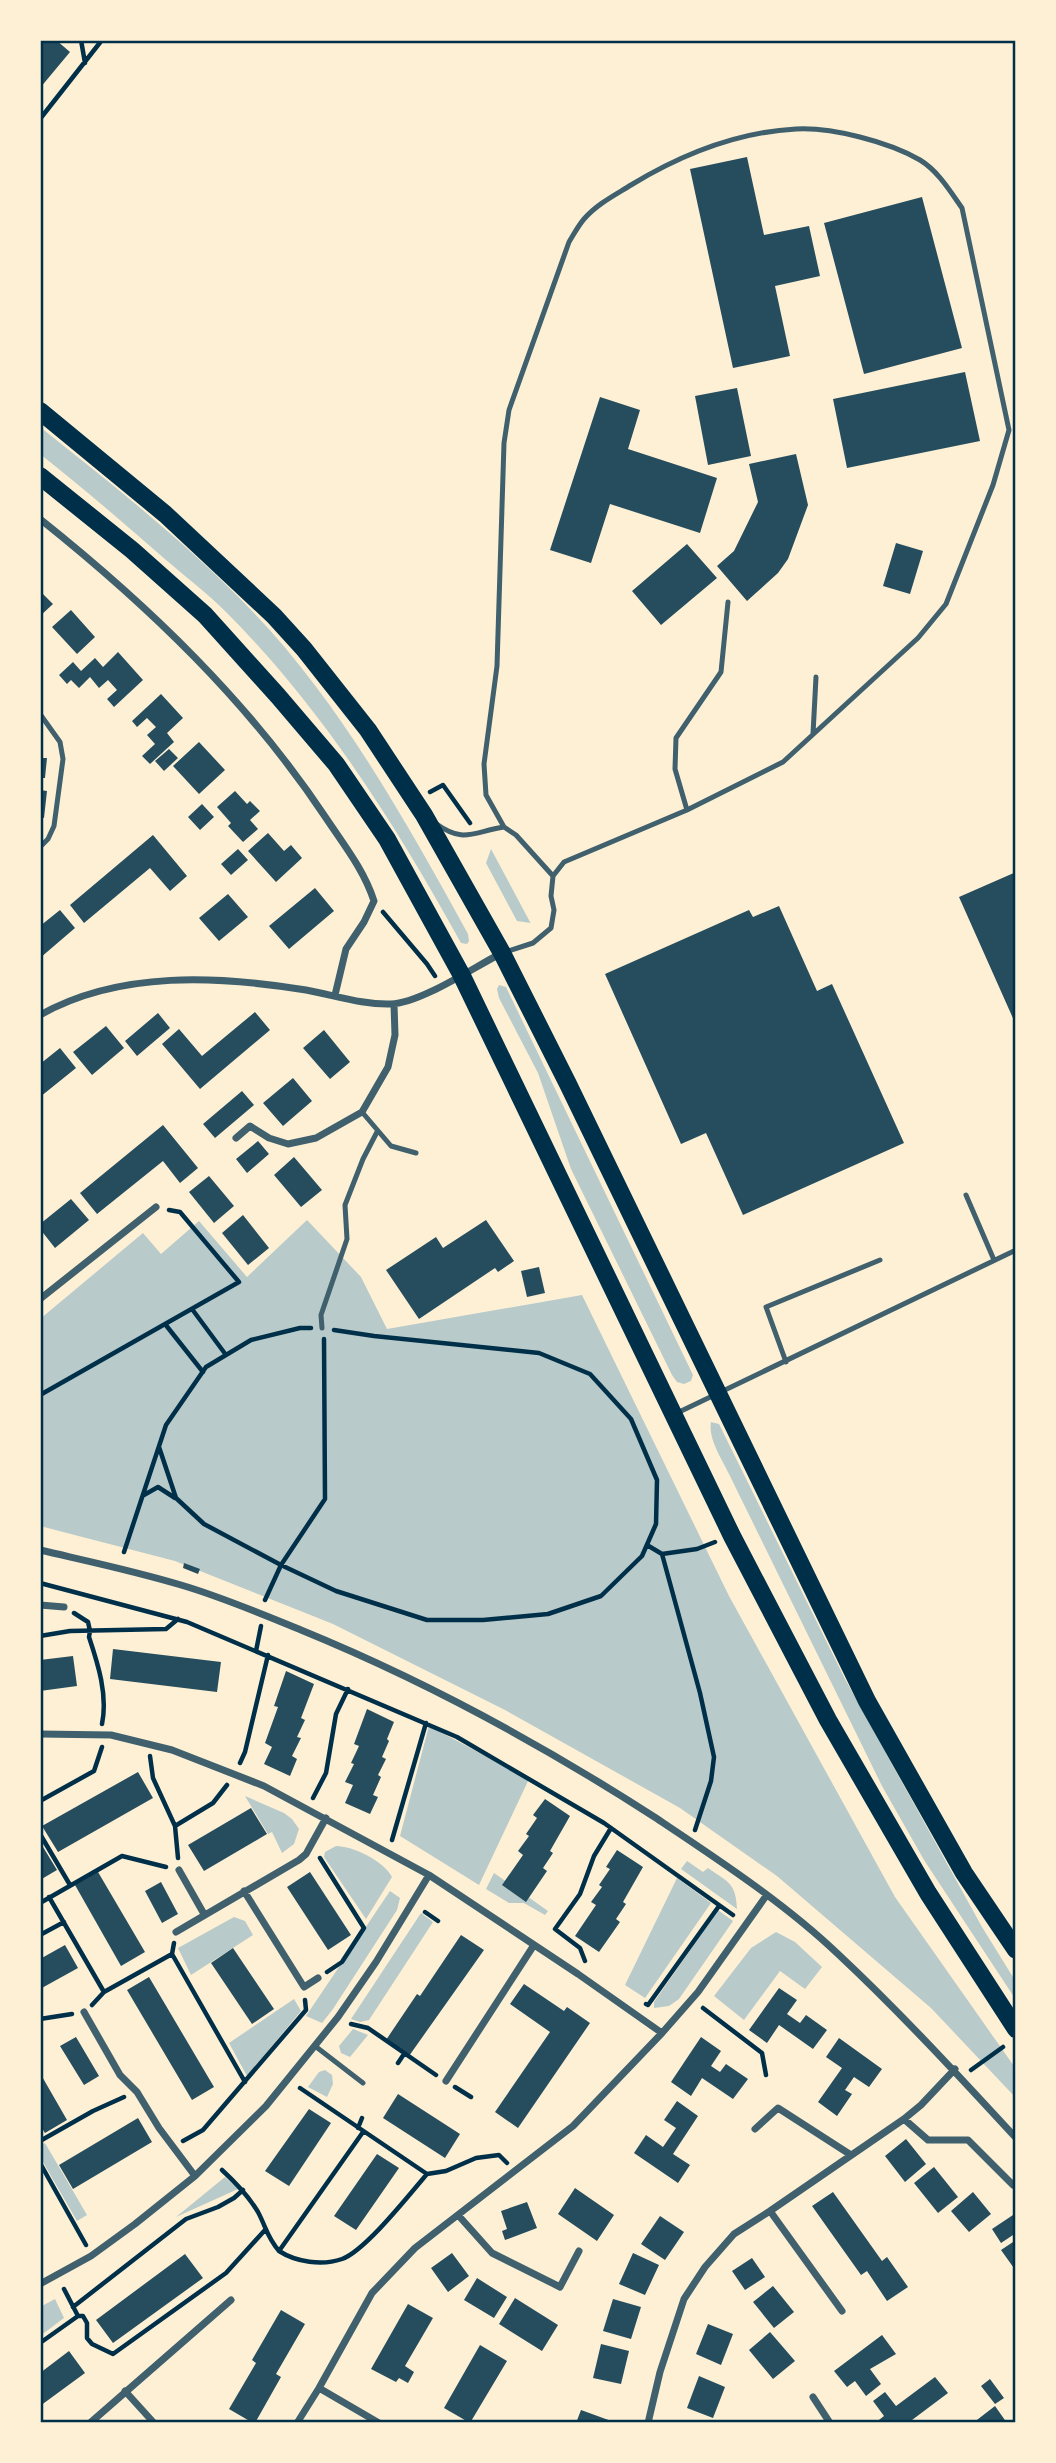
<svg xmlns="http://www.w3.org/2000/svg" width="1056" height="2463" viewBox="0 0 1056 2463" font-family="Barlow,sans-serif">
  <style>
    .green { fill: #b9caca }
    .building { fill: #264d5e }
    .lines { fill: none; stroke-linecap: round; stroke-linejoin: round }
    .path { stroke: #003049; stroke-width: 4.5 }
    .service { stroke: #3f606c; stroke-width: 5 }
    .minor { stroke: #3f606c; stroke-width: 7 }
    .trunk { stroke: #003049; stroke-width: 18 }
    .neatline { fill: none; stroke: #003049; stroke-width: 2.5 }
  </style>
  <rect width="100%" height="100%" fill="#fdf0d5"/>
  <path class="green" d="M40 427C113 485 188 544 253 612 341 704 407 823 468 934L469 941 467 944 461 943C396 825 322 708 226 612 207 593 186 577 166 560 125 524 83 488 40 454Z
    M491 849 530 922 531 923 517 921 486 863Z
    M499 985 506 987 693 1375 691 1381 684 1384 677 1382 672 1375 571 1169 538 1073 499 998 497 989Z
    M307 1220 361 1277 387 1329 582 1295 729 1596 895 1897 1016 2069V2098L931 2008 777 1876 680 1808 505 1710 333 1624 175 1561 40 1526V1319L143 1233 161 1254 199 1221 247 1277Z
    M711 1422 719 1424 845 1679 982 1927 1016 1982V2000L924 1860 882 1786 729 1474C722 1459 708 1439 711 1422Z
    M429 1726 529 1779 479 1885 400 1836Z
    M245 1796 284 1813 292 1819 299 1829 294 1844 282 1853 272 1832 268 1834Z
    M336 1846C353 1846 384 1861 392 1877L366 1919 324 1857 325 1852Z
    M687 1861 703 1872 708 1868C728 1882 736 1883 737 1909L681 1869Z
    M494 1873 548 1911 545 1915 524 1903H509L486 1889Z
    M677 1878 711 1903 645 1998 625 1985Z
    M390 1891 400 1898 397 1910 333 2009 322 2023 306 2016Z
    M718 1910 733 1921 679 1999 669 2006 654 2008V2002Z
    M421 1913 433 1922 369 2020 360 2022 351 2019Z
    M234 1917 245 1921 253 1935 191 1975 178 1948Z
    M776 1932 795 1942 822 1967 805 1989 780 1971 744 2020 714 1996 751 1948Z
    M294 1999 301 2011 247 2076 229 2043Z
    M353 2029 368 2035 350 2057 341 2053 339 2046Z
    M325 2070 332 2075 333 2084 327 2097 308 2087 319 2072Z
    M45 2143 87 2215 77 2221 40 2157V2146Z
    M225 2177 238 2189 176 2217Z
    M55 2299 64 2318 40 2336V2307Z"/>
  <path class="building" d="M40 40H56L70 52 40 88Z
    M747 157 764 235 809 226 820 276 775 286 790 356 733 368 690 169Z
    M922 197 962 348 864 374 824 223Z
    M965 372 980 441 847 468 833 399Z
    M737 388 751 456 708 465 695 396Z
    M600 397 640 410 628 449 717 478 700 533 610 504 591 563 550 550Z
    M796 454 808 505 788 559 778 573 747 601 717 566 734 551 758 502 749 464Z
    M896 543 923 551 910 594 883 586Z
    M687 544 717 578 661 625 632 591Z
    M40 591 53 604 40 616Z
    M71 610 95 637 77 654 52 627Z
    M118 652 143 680 114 707 107 699 117 690 108 680 99 688 90 677 79 688 71 680 67 684 59 675 73 662 81 671 95 658 103 667Z
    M161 694 183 718 167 733 174 742 150 764 142 756 155 744 147 735 156 727 147 718 137 727 132 721Z
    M199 742 225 770 199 794 173 766Z
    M169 749 178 758 164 771 155 761Z
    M40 758H47L45 778H40Z
    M40 790 47 791 44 818 40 817Z
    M235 791 247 804 250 801 260 811 250 820 258 829 243 842 228 826 231 823 217 807Z
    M202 804 214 817 200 830 188 817Z
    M268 833 284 851 291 845 302 858 276 882 248 851Z
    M153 835 187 876 170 891 150 868 84 923 70 905Z
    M238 849 248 860 231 875 221 864Z
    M1016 872V1025L959 897Z
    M315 888 334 911 289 949 269 926Z
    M228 894 248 917 219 941 199 918Z
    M779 906 817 991 832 984 904 1143 743 1215 706 1133 681 1144 605 974 749 910 753 917Z
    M60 910 75 928 40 958V926Z
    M255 1012 270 1030 200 1089 162 1044 179 1029 202 1056Z
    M158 1013 170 1028 137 1056 125 1041Z
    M106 1026 124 1048 92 1075 73 1052Z
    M324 1030 350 1062 330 1079 303 1048Z
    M60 1048 76 1068 40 1097V1064Z
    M293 1078 312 1101 283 1126 263 1103Z
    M242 1091 254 1105 215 1138 203 1124Z
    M163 1125 198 1168 180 1183 163 1161 97 1214 80 1193Z
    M258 1141 269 1154 247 1173 236 1159Z
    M294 1157 322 1190 301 1207 274 1175Z
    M209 1176 234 1206 214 1223 189 1192Z
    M71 1199 89 1220 55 1248 40 1229V1224Z
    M243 1215 269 1248 248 1265 222 1233Z
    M486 1220 514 1261 498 1272 495 1268 419 1319 386 1270 436 1237 443 1248Z
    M539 1267 545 1293 527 1297 521 1271Z
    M184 1563 200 1569 198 1574 183 1568Z
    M113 1649 221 1662 217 1692 110 1679Z
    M73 1656 77 1686 40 1691V1660Z
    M286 1671 314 1684 301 1718 305 1720 297 1737 301 1738 292 1756 297 1759 290 1776 264 1764 272 1747 265 1743 278 1707 274 1706Z
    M367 1709 394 1722 387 1739 389 1741 382 1757 386 1759 378 1775 381 1777 373 1795 378 1797 370 1814 345 1803 353 1785 345 1782 354 1764 351 1763 359 1746 354 1744Z
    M138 1772 153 1798 58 1852 42 1826Z
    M545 1799 570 1816 550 1851 553 1853 543 1868 547 1871 526 1902 502 1885 523 1855 518 1851 529 1836 526 1834 537 1818 533 1815Z
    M251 1808 267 1834 204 1871 188 1845Z
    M40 1842 57 1870 40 1880Z
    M617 1850 643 1867 623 1902 626 1904 616 1919 620 1922 599 1952 575 1936 596 1905 591 1902 602 1887 599 1885 610 1869 606 1867Z
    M98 1872 145 1952 121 1966 75 1885Z
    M310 1872 351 1935 328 1950 287 1887Z
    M161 1882 178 1914 162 1923 145 1891Z
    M461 1935 484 1950 409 2056 386 2040 417 1994 420 1996Z
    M65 1945 78 1968 40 1989V1959Z
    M233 1948 274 2009 252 2024 211 1963Z
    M149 1977 214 2087 192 2100 127 1990Z
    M524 1984 564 2011 567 2007 590 2023 518 2128 495 2112 550 2032 510 2004Z
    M779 1988 797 2000 787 2014 800 2023 806 2015 827 2030 813 2049 779 2025 767 2043 749 2030Z
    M76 2037 99 2076 84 2085 60 2046Z
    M701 2037 721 2051 711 2066 720 2072 726 2064 748 2079 733 2099 702 2078 691 2096 671 2082Z
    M839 2038 882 2069 869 2087 854 2077 845 2090 852 2094 837 2116 818 2102 842 2068 826 2057Z
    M40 2073 67 2120 45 2133 40 2125Z
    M398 2094 460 2134 445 2158 383 2118Z
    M677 2101 698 2116 673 2154 690 2165 678 2183 634 2153 646 2135 663 2147 676 2128 664 2120Z
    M309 2109 331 2123 289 2186 265 2171Z
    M138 2118 152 2142 73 2189 59 2165Z
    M906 2139 926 2164 905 2182 885 2156Z
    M377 2154 399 2168 356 2230 334 2216Z
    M934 2167 958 2197 938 2213 914 2183Z
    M575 2188 614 2215 597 2241 558 2214Z
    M833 2192 882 2261 887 2257 908 2287 887 2301 867 2271 861 2275 812 2206Z
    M973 2192 991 2214 969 2232 951 2211Z
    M527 2202 537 2228 505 2240 502 2231 507 2229 501 2211Z
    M1016 2213V2233L1001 2243 992 2229Z
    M660 2216 684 2232 665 2260 641 2244Z
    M1016 2240V2271L1001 2250Z
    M452 2253 469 2276 448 2292 431 2268Z
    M633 2253 659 2265 645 2295 619 2284Z
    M185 2254 203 2278 113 2343 96 2320Z
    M752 2258 765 2277 745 2290 732 2271Z
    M477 2278 507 2297 494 2318 464 2300Z
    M773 2286 794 2312 774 2328 753 2302Z
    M515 2298 558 2325 542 2351 499 2324Z
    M613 2299 641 2307 631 2339 603 2331Z
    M408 2304 433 2318 405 2366 414 2372 408 2383 399 2378 396 2382 371 2369Z
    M281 2310 305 2324 276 2374 281 2377 255 2423H253L229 2409 256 2363 252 2360Z
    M708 2324 733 2334 721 2365 696 2354Z
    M770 2332 795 2361 773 2379 749 2350Z
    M882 2335 896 2354 870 2369 881 2384 866 2396 855 2381 847 2387 834 2371Z
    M601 2344 629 2351 621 2384 593 2378Z
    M480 2345 507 2361 470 2423 444 2408Z
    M69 2351 85 2373 40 2406V2373Z
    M699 2376 725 2387 713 2418 687 2408Z
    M935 2377 948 2393 908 2423H875L884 2416 873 2401 885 2392 896 2406Z
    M990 2379 1004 2398 995 2404 981 2386Z
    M995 2406 1007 2423H973Z
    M581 2410 614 2422V2423H576Z"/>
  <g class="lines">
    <path class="path" d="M81 40 85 63
      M40 119 102 40
      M430 792 443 785 470 823
      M383 912 427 964 435 976
      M192 1309 226 1355
      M165 1324 203 1372
      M40 1395 239 1282 180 1212 169 1210
      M159 1447 176 1498 204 1524 281 1565 336 1591 427 1620H483L548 1614 601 1596 642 1556 656 1524 657 1480 631 1419 590 1374 539 1353 374 1336 334 1330
      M144 1495 158 1487 175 1498
      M647 1545 662 1554 700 1693 714 1757 711 1781 695 1830
      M124 1552 166 1425 206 1367 251 1340 300 1328H311
      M662 1554 697 1549 715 1542
      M40 1583 187 1622 457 1737 604 1823 733 1915
      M265 1600 281 1565 325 1499 324 1339
      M74 1613 88 1622 90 1631 89 1637C98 1664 108 1695 102 1724
      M40 1636 70 1631 166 1629 178 1619
      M256 1651 261 1626
      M150 1756 153 1778 175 1826 178 1858
      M240 1763 245 1752 268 1655
      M313 1798 326 1773 336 1714 348 1689
      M40 1801 94 1771 102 1747
      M175 1826 213 1803 227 1785
      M40 1834 70 1885
      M392 1840 426 1723
      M320 1858 364 1928 342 1962 327 1972
      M49 1897 104 1992
      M40 1903 122 1856 166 1867
      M425 1912 438 1921
      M40 1935 64 1922
      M172 1954 245 2082
      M585 1961 580 1948 555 1929 580 1894 594 1856 611 1828
      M646 2004 648 2005 719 1906
      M92 2005 104 1992 172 1954 174 1943
      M703 2008 762 2053 766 2075
      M40 2019 72 2014
      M351 2024 368 2028 436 2075
      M398 2063 404 2054
      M971 2070 1003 2047
      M455 2087 471 2097
      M300 2088 427 2174 446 2171 476 2158 499 2155 507 2163
      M358 2128 362 2118
      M363 2132 279 2251C296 2262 322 2266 342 2259 365 2251 409 2195 427 2174
      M40 2141 93 2111 124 2097
      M183 2141 203 2130 306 2010 305 2000
      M40 2163 86 2245
      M222 2170C236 2183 248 2195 258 2212 266 2227 267 2237 279 2251
      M64 2289 78 2316H83L87 2323V2338L92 2344 113 2354 226 2273 265 2230
      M73 2307 186 2219 218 2207 234 2198 243 2190
      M40 2343 78 2316"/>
    <path class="service" d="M40 714 60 742 63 759 54 826 48 839 40 847
      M813 734 816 677
      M687 810 675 769 676 738 721 672 728 602
      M435 823C464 844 472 832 504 827
      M505 952 533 943 551 928 554 910 551 896 553 876 564 862 687 810 783 762 918 638 946 604 993 485 1009 430 962 208C950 191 938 171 920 160 889 142 832 127 796 129 737 132 682 154 631 185 615 195 597 204 584 219 578 226 574 234 569 242L509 410 504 443 497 666 484 764 486 795 504 827 516 835 553 876
      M362 1112 391 1146 416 1153
      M966 1195 994 1260
      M322 1328 321 1315 347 1239 345 1205 363 1159 377 1132
      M786 1362 766 1307 880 1260
      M677 1413 1016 1250
      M315 2046 363 2083"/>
    <path class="minor" d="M40 519C149 606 249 702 326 818 344 845 364 870 374 901L364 922 346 949 335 995
      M40 1015C120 970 219 976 306 990 334 995 363 1005 391 1004 421 1003 474 967 502 953
      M236 1138 250 1126 269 1138 288 1144 316 1138 362 1112 388 1067 395 1035 394 1004
      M40 1299 156 1207
      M40 1550C87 1561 135 1571 181 1585 222 1597 262 1614 301 1630 426 1681 543 1745 656 1818 716 1858 786 1904 838 1954 900 2012 958 2075 1016 2138
      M40 1605 64 1607
      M40 1734 111 1735 172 1750 264 1786 429 1875 578 1974 662 2033 698 1992 766 1896
      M179 1870 204 1914
      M244 1891 304 1987 318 1978
      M176 1932 299 1860 306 1854 326 1818
      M84 2012 120 2075 137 2092 159 2128 195 2176
      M446 2081 534 1945
      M904 2119 928 2140H968L1013 2185
      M755 2129 778 2108 851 2155
      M770 2211 842 2311
      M458 2215 492 2253 560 2287 579 2251
      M40 2284 91 2256 135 2224 195 2176 266 2106 338 2017 376 1962 429 1875
      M319 2388 379 2423
      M125 2391 154 2423
      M813 2397 830 2423
      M90 2423 231 2300
      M297 2423 319 2388 372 2293 415 2248 573 2126 662 2033
      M648 2423 660 2372 684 2299 705 2267 734 2234 770 2211 904 2119 921 2105 955 2069"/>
    <path class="trunk" d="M40 411 165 514 274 616 304 649 368 730 424 815 502 953 568 1084 867 1701 964 1873 1016 1950
      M40 476 132 550 205 615 278 696 336 764 387 839 461 974 732 1536 828 1720 928 1893 1016 2029"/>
  </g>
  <rect width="1056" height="2463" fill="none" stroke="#fdf0d5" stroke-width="84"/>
  <rect x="42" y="42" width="972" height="2379" class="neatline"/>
</svg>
